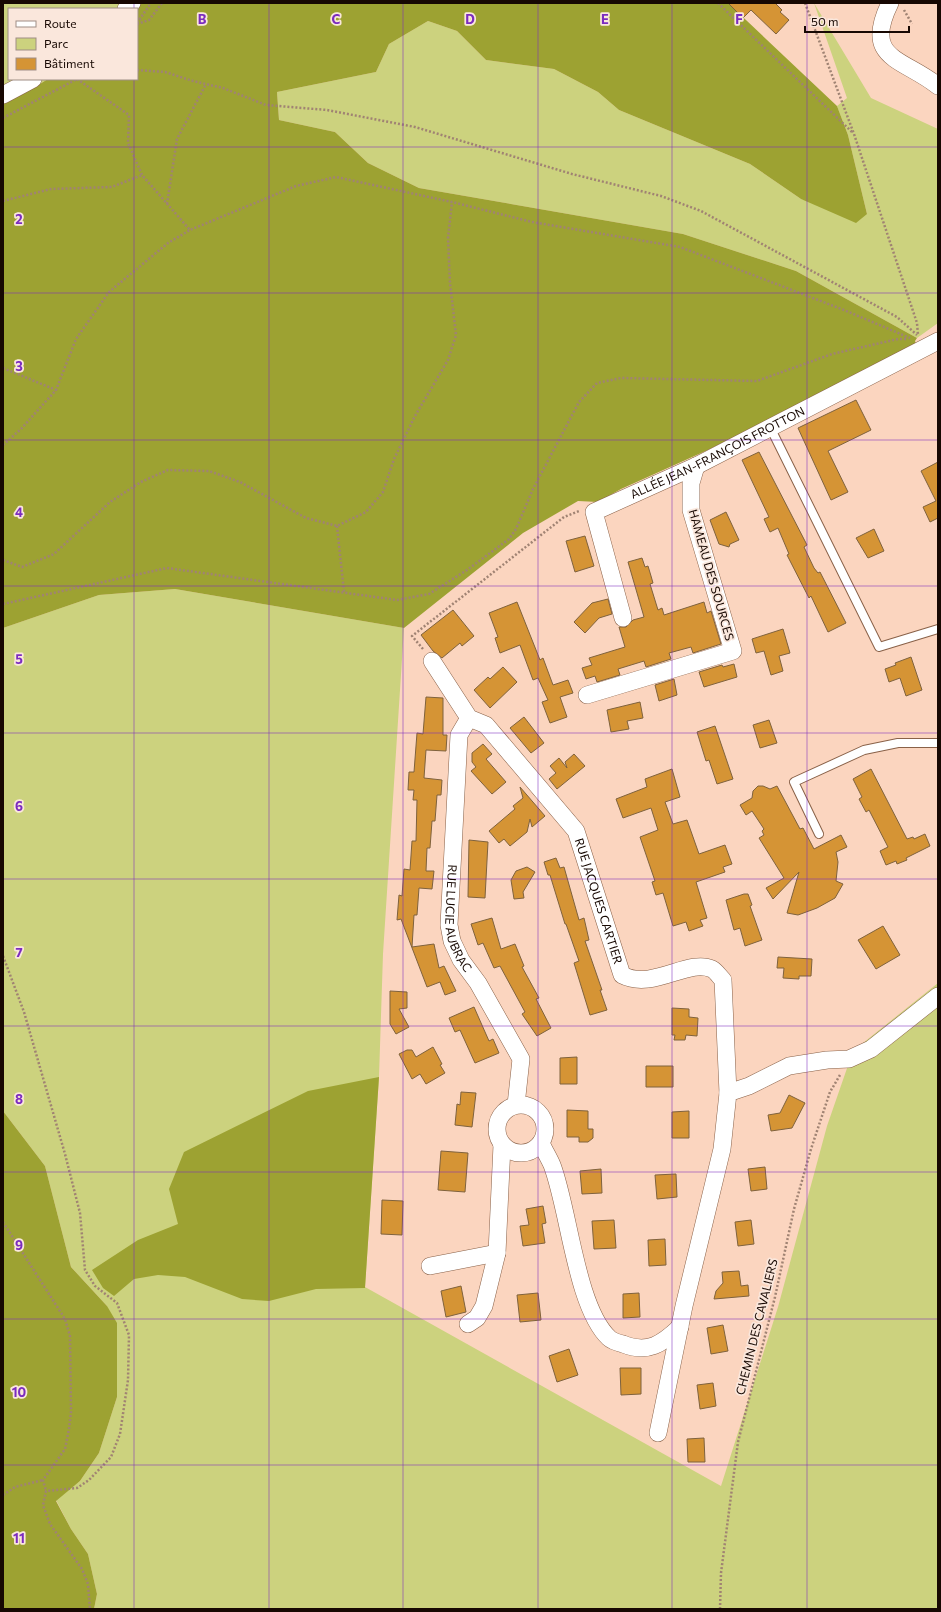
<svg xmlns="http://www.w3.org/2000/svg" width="941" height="1612" viewBox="0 0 941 1612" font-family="Commissioner,sans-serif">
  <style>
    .green { fill: #ccd27e }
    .forest { fill: #9da232 }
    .building { fill: #d59435; stroke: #7f623d }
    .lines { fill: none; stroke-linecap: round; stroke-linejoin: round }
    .lane-casing { stroke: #896148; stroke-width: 10 }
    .street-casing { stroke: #896148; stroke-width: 18 }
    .path { stroke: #a08373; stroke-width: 2.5; stroke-dasharray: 2 2; stroke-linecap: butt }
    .lane { stroke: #fff; stroke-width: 8 }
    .street { stroke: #fff; stroke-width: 17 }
    .grid { fill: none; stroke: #7b2cbf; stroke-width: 1; stroke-opacity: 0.55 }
    .labels { text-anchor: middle; stroke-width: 3.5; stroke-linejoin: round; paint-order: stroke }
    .street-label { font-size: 12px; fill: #170802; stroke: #fae7dc }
    .grid-label { font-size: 13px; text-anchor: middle; font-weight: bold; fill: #7b2cbf; stroke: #fae7dc; stroke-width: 3.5; stroke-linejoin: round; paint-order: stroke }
  </style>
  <rect width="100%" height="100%" fill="#fbd5bf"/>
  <path class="green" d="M3 3H140L134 9H9V79H48L35 87 3 96Z
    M814 3 871 98 938 129V323L917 338 796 271 683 234 419 188 368 163 335 132 279 120 277 92 376 72 389 44 428 21 457 31 486 60 554 69 598 92 619 110 750 164 801 199 867 214 848 135 837 106 847 98Z
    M175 589 404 628 383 954 379 1077 365 1287 721 1486 778 1307 827 1126 853 1051 938 983V1609H94L97 1594 88 1554 71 1529 56 1500 80 1481 99 1453 117 1397 107 1306 71 1267 45 1166 3 1111V628L99 595Z"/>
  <path class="forest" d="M140 3H728L837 106 848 135 867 214 856 223 801 199 750 164 619 110 598 92 554 69 486 60 457 31 428 21 389 44 376 72 277 92 279 120 335 132 368 163 419 188 683 234 796 271 917 338 915 341 916 344 710 449 621 489 598 502 578 501 523 533 404 628 175 589 99 595 3 628V96L35 87 48 79H137V9Z
    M379 1077 365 1288 316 1289 269 1301 242 1299 185 1277 158 1275 134 1279 114 1296 103 1288 92 1270 138 1240 178 1224 169 1189 184 1152 308 1091Z
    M3 1111 45 1166 71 1267 107 1306 117 1323V1397L99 1453 80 1481 56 1501 71 1529 88 1554 97 1594 94 1609H3Z"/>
  <path class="building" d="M728 3H775L782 10 780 12 789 20 776 34 751 10 743 18Z
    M856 400 871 430 828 451 848 492 831 500 798 428Z
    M759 452 807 545 804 547 814 568 818 573 820 572 846 623 828 632 811 596 809 598 787 555 789 554 778 528 770 532 764 519 769 517 742 460Z
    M938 462V518L930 522 923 507 936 501 921 471Z
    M726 512 739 540 730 544 729 547 719 544 710 520Z
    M874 529 884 551 868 558 856 538Z
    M585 536 594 566 575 572 566 541Z
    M642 558 645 567 648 566 651 576 653 583 650 584 658 610 662 608 664 615 704 602 707 613 711 611 721 644 693 653 691 647 669 653 671 659 646 667 644 661 618 669 620 675 597 682 595 676 586 679 582 668 592 665 589 658 625 647 619 627H626L633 620 644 617 628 562Z
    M608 599 612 614 599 618 585 633 574 622 592 603Z
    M517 602 540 660 543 658 553 685 568 680 573 693 560 697 567 717 550 723 542 702 548 700 538 678 533 680 520 645 500 653 495 638 498 637 489 613Z
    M453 610 474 636 462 646 460 643 442 658 433 651 421 635Z
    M783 629 790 653 779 656 783 671 771 675 764 651 756 653 752 639Z
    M911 657 922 690 906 696 900 678 889 682 885 669 896 665 895 663Z
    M734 664 737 677 704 687 699 672 722 665 723 667Z
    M503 667 517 682 490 708 474 690 488 677 490 679Z
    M674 679 677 695 659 701 655 685Z
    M426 697 443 698V735H447L446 751 426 750 424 778 442 780 441 795H437L435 821H432L430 848H427L426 871H434L432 889 419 888 417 915H414L412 947 434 944 439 968 444 966 456 991 445 995 440 982 427 987 401 919 397 920 399 895 402 896 404 869 410 870 412 841H416L417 800H413L414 790H408L409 772H414L417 733 423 734Z
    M640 702 643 718 627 721 629 729 611 732 607 710Z
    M524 717 544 743 531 753 510 728Z
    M769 720 777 743 760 748 753 725Z
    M715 726 733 779 717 784 709 760 706 761 697 732Z
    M483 744 492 754 486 759 506 782 492 794 471 771 476 767 472 762V753Z
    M574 754 585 766 557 789 549 779 556 773 550 766 559 758 567 768 565 762Z
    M672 769 680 797 665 802 673 824 687 820 699 854 725 845 732 864 723 867 725 872 696 882 707 918 700 920 703 926 689 931 686 922 673 926 663 893 656 895 652 882 655 881 640 837 658 830 651 808 623 818 616 799 647 787 645 779Z
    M871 769 907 839 913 837 914 839 925 834 930 846 906 858 907 860 897 864 896 861 886 865 880 851 888 847 869 810 866 812 859 799 862 797 853 779Z
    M758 786H763L770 789 777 786 800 829 803 828 814 849 841 835 847 847 836 852 838 862 836 881 843 884 835 898 817 908 798 915 787 913 799 872 773 899 766 888 784 878 759 838 764 835 762 831 764 829 752 811 746 815 740 805 752 798 753 791Z
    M520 787 545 816 532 827 530 819 527 832 510 846 504 839 499 843 489 831 515 809 513 806 523 798Z
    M469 840 488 842 485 898 468 897Z
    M556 858 560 868 564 867 579 920 584 918 589 940 585 941 602 990H600L607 1010 590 1015 574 963 579 961 566 924H565L550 875H548L544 862Z
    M527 867 535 872 523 892 524 898 514 899 511 880 516 871Z
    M744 894H748L752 905 750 906 762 940 745 946 740 928 734 930 726 900Z
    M492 918 501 949 515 944 524 966 522 967 539 998 536 999 551 1028 537 1036 522 1014 525 1012 500 966 494 968 483 943 478 945 471 924Z
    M883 926 900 955 876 969 858 940Z
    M778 957 812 959 811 976H799V979L783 978 784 968H777Z
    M390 991 407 992V1008L399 1009 409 1027 396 1034 390 1024Z
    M474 1007 489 1041 493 1039 499 1053 475 1063 460 1030 455 1032 449 1018Z
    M672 1008 689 1009V1017L698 1018 697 1036 686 1035 685 1040H674L675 1035H672Z
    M433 1047 442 1064 440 1065 445 1073 426 1084 420 1074 412 1079 399 1054 407 1050H412L416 1057Z
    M577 1057V1084H560V1058Z
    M646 1066H673V1087H646Z
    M461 1092 476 1093 472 1127 455 1125 457 1104 460 1105Z
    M789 1095 805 1103 792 1128 771 1131 768 1115 780 1113Z
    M567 1110 588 1111V1129H593V1138L588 1142H579V1137H567Z
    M689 1111V1138H672V1112Z
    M441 1151 468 1153 465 1192 438 1190Z
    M765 1167 767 1189 751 1191 748 1169Z
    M601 1169 602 1193 582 1194 580 1171Z
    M676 1174 677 1197 657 1199 655 1175Z
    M382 1200 403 1201 402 1235 381 1234Z
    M543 1206 546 1223 542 1224 545 1243 523 1246 520 1226 529 1225 526 1209Z
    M614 1220 616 1248 594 1249 592 1221Z
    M751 1220 754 1244 738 1246 735 1222Z
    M665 1239 666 1265 649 1266 648 1240Z
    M739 1271 741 1286 748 1285 749 1296 714 1299 716 1291 723 1283 722 1272Z
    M461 1286 466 1312 446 1317 441 1291Z
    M538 1293 541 1320 520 1322 517 1295Z
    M639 1293 640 1317 623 1318V1294Z
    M723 1325 728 1351 711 1354 707 1328Z
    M569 1349 578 1375 557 1382 549 1356Z
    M620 1368H641V1394L621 1395Z
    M713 1383 716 1406 700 1409 697 1385Z
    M704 1438 705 1462H688L687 1439Z"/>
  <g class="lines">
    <g class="lane-casing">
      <path id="lane" d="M770 427 879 647 938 629
        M819 834 794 782 864 750 898 743H938"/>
    </g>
    <g class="street-casing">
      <g id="street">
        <path d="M890 3C862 60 903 58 938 86"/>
        <path d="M126 9 132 3"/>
        <path d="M3 95 33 79"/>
        <path id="s1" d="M623 618 594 512 696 466 938 341"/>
        <path id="s2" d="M432 661 469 718 486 725 576 831 622 975C653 991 688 958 712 969 716 971 719 976 723 980L728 1093"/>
        <path d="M587 695 733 651 691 510V483L696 466"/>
        <path id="s3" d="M469 718 459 735 449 925 452 941 461 960 478 983 521 1059 516 1105"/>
        <circle cx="521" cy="1129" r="24"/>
        <path d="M541 1143C544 1150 549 1158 552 1165 569 1209 576 1307 609 1338 612 1341 619 1343 623 1344 648 1354 662 1344 680 1327"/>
        <path d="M430 1266 497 1253"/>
        <path d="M468 1324 477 1318 484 1306 497 1253 502 1145"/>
        <path d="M658 1433 684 1306 722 1149 728 1093 749 1086 789 1066 827 1060 849 1059 871 1049 938 996"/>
      </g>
    </g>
    <path class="path" d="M718 3 852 132
      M805 3 854 134 917 323 918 335
      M904 10 912 24
      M137 23 151 3
      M137 24 149 20 162 3
      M137 70 165 72 193 81 223 88 266 105 327 110 415 127 572 174 661 196 701 211 897 317 917 335
      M77 79 129 115 128 143 142 175 190 230 296 186 336 177 452 202 532 222 680 247 844 310 910 338
      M3 118 77 79
      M3 201 51 189 112 187 142 175
      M167 204 177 139 206 84
      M3 368 56 390
      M3 445 21 429 56 390 76 339 109 292 168 243 190 230
      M337 526 344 592
      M3 560 22 567 54 554 110 502 141 482 168 470 209 471 240 482 306 518 337 526 366 512 383 492 394 459 415 416 448 360 456 335 450 283 448 238 452 202
      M3 604 167 568 397 600 429 594 467 570 509 539 516 529 533 489 579 402 597 383 621 378 757 381 832 354 898 339H908
      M423 649 412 636 564 517 579 511
      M3 956 24 1012 65 1154 80 1213 85 1270 95 1286 117 1303 129 1335 128 1380 120 1434 111 1457 89 1480 77 1488 46 1491 43 1505 50 1524 82 1569 88 1584 90 1609
      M3 1222 65 1319 70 1336 71 1412 69 1429 65 1449 43 1480 46 1491
      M3 1495 15 1487 43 1480
      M720 1609 721 1573 738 1442 775 1297 794 1209 811 1149 830 1092 840 1075"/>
    <use href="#lane" class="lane"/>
    <use href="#street" class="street"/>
  </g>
  <path class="grid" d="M134 3V9M269 3V1609M403 3V1609M538 3V1609M672 3V1609M807 3V1609M134 79V1609M3 147H938M3 293H938M3 440H938M3 586H938M3 733H938M3 879H938M3 1026H938M3 1172H938M3 1319H938M3 1465H938"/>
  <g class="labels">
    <g class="street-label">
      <text dy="4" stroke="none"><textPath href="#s1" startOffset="247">ALLÉE JEAN-FRANÇOIS FROTTON</textPath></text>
      <text transform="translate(711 575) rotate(74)" y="4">HAMEAU DES SOURCES</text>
      <text dy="4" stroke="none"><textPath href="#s2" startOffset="299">RUE JACQUES CARTIER</textPath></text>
      <text dy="4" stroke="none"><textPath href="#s3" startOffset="205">RUE LUCIE AUBRAC</textPath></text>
      <text transform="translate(757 1327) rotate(-76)" y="4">CHEMIN DES CAVALIERS</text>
    </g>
  </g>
  <g class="grid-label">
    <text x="202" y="24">B</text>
    <text x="336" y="24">C</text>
    <text x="470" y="24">D</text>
    <text x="605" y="24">E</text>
    <text x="739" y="24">F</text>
    <text x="19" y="224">2</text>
    <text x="19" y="371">3</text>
    <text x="19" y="517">4</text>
    <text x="19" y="664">5</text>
    <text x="19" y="811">6</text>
    <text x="19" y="957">7</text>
    <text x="19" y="1104">8</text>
    <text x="19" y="1250">9</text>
    <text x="19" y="1397">10</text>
    <text x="19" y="1543">11</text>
  </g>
  <rect width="941" height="1612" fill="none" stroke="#170802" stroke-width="8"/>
  <rect x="8" y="8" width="130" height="72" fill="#fae7dc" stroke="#9f8e85"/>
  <rect x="16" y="21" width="20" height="6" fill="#ffffff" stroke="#9f8e85"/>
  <text x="44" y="28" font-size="12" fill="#170802">Route</text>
  <rect x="16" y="38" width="20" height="12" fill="#ccd27e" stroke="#9f8e85"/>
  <text x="44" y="48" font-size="12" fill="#170802">Parc</text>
  <rect x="16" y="58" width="20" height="12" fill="#d59435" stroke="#9f8e85"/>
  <text x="44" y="68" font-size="12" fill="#170802">Bâtiment</text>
  <path d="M805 26v6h104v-6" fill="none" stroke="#170802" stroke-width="2"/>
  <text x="811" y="26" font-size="12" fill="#170802" stroke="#fae7dc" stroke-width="3" paint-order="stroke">50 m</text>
</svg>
